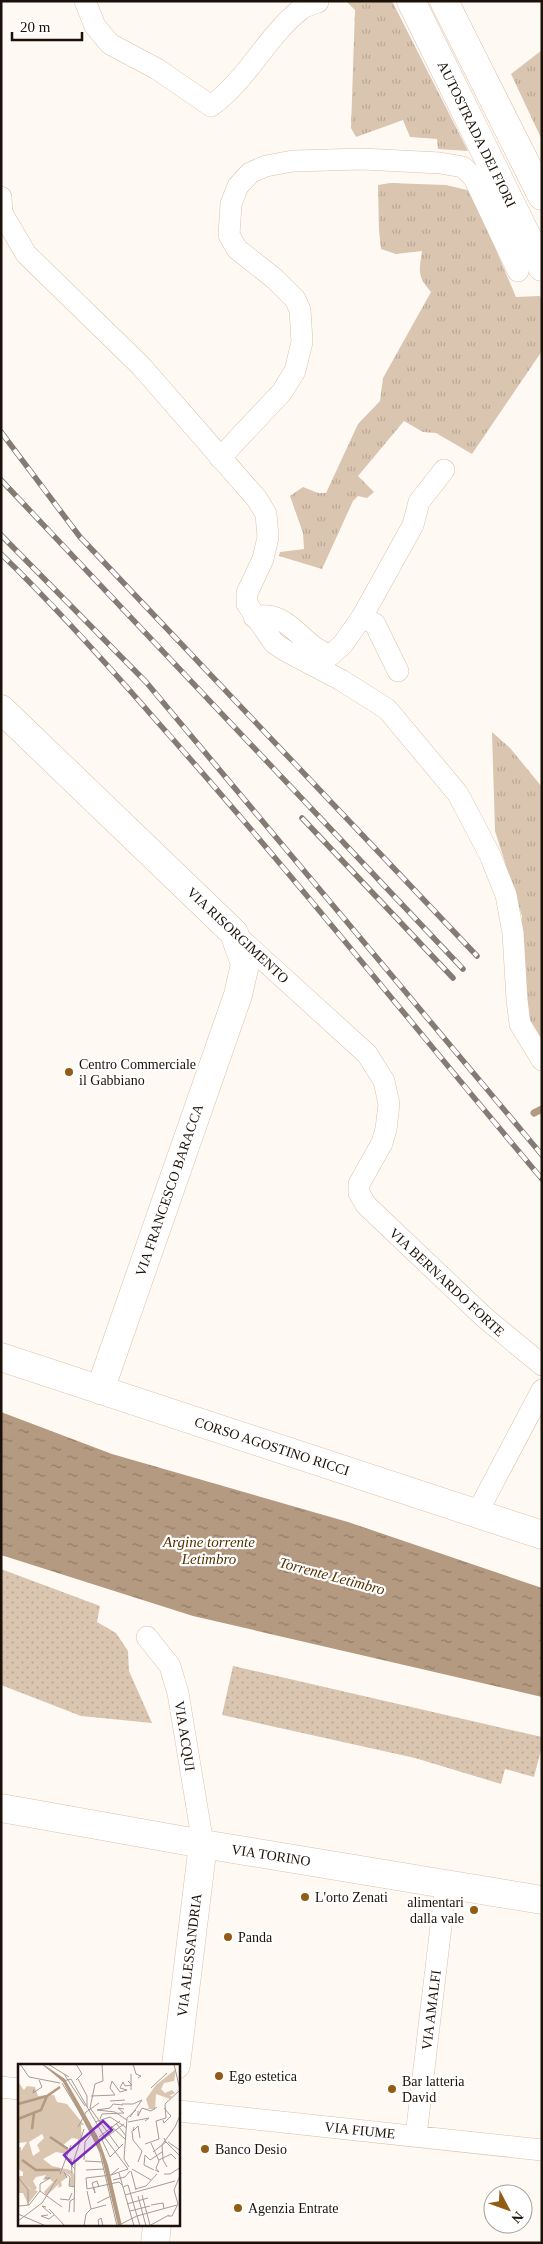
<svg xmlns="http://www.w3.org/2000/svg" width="543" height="2244" viewBox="0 0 543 2244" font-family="Georgia,serif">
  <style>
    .grass { fill: url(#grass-tufts) }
    .park { fill: url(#park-dots) }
    .water { fill: url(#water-ripples) }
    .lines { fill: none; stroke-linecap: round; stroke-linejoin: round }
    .stream { stroke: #b49a81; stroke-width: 7 }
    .street-casing { stroke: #dcc1a7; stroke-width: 22 }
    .secondary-casing { stroke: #dcc1a7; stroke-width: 29 }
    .primary-casing { stroke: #dcc1a7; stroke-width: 29 }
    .highway-casing { stroke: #dcc1a7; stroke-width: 29 }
    .street { stroke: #fff; stroke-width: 21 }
    .secondary { stroke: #fff; stroke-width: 28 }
    .primary { stroke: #fff; stroke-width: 28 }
    .highway { stroke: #fff; stroke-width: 28 }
    .rail-casing { stroke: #837b74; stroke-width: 5.5 }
    .rail { stroke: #fff; stroke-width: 4; stroke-dasharray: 11; stroke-linecap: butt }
    .poi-dot { fill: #935c15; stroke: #fff; stroke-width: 2 }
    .labels { text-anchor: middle; stroke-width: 4.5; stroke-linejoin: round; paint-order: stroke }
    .street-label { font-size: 14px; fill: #1b1108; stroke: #fff }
    .poi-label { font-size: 14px; fill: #1b1108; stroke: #fff; text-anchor: start }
    .water-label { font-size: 15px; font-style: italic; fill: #543000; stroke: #fff }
    .inset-river { fill: none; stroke: #b49a81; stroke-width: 2.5 }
    .inset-road { fill: none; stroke: #a49c96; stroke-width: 1 }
    .view { fill: #7b2cbf; fill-opacity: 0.15; stroke: #7b2cbf; stroke-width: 2.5 }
    .inset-edge { fill: none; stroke: #1b1108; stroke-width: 2.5 }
  </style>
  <defs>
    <pattern id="grass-tufts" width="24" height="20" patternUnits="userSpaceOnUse" patternTransform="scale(1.25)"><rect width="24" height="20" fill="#dac5b0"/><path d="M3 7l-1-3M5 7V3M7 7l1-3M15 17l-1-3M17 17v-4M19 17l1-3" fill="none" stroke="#baa896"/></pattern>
    <pattern id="park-dots" width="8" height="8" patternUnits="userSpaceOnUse" patternTransform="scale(1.25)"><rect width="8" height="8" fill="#dac5b0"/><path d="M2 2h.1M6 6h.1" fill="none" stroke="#baa896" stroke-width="1.8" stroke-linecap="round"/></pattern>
    <pattern id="water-ripples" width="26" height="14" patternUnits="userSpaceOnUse" patternTransform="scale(1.25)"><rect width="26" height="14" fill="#b49a81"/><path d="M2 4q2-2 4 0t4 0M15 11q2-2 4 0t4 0" fill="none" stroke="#927c68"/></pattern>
  </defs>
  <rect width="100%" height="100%" fill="#fff9f4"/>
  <path class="grass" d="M346 1H392L468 151 438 149 437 139 410 137 403 120 356 137 351 128 355 10Z
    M542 50V140L511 74Z
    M390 183 446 185 471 191 516 297 540 296 542 302V351L472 454 436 433 423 432 404 421 358 476 374 492 367 498 358 496 353 501 322 569 279 556 280 552 304 549 303 533 290 496 303 487 318 493H326L358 424 380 401 383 378 431 292C417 276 419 272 422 251L396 254 381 249 379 230 378 185Z
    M492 732 510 748 542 787V1040L532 1029 524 1001 519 961 522 916 495 831Z"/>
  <path class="park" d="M1 1569 100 1606 97 1622 116 1633 128 1651 129 1671 152 1723 81 1716 1 1685Z
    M233 1666 542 1737V1746L534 1777 505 1769 501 1784 415 1758 222 1715Z"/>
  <path class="water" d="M1 1412 112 1454 348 1522 542 1588V1697L193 1616 1 1555Z"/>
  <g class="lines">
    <path class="stream" d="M534 1113 542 1109"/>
    <g class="street-casing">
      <path id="street" d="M85 1 95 26 110 44 157 69 211 106C248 79 267 36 300 10 305 6 312 4 318 2
        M1 197 2 213 26 254 141 366 257 499 266 514 268 537 263 559 247 593V604L274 643 286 651 341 680 387 709 458 794 490 855 506 895 513 933 517 1000 520 1024 542 1060
        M220 458 282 392 295 371 302 342 300 310 295 299 275 279 237 249 229 235 231 204 238 186 250 173 266 166 293 161 363 159 440 163 463 167 474 178 518 271
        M254 617C290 608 302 649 331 655L343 644 362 617 413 525 419 502 444 470
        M362 617 375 624 398 671
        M235 934 367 1054 384 1081 389 1104 386 1129 382 1143 359 1184V1193L366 1205 484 1317 542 1365
        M477 1513 542 1390
        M147 1637 170 1666 178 1693 203 1844
        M1 2087 19 2089
        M179 2111 542 2150
        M416 2136 446 1884"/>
    </g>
    <g class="secondary-casing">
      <path id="secondary" d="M1 709 234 933 245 964 238 995 100 1390
        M1 1808 203 1844 542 1900
        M176 2065 203 1844
        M155 2243 157 2225"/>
    </g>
    <g class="primary-casing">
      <path id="primary" d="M1 1357 542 1535"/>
    </g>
    <g class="highway-casing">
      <path id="highway" d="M411 1 542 267
        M444 1 542 196"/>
    </g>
    <use href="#street" class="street"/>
    <use href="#secondary" class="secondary"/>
    <use href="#primary" class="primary"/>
    <use href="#highway" class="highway"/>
    <g class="rail-casing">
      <path id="rail" d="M1 432 80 537 477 956
        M1 480 463 969
        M1 535 146 682 542 1155
        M1 554C55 606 105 662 154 718 288 868 412 1025 542 1179
        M302 818 453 978"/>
    </g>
    <use href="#rail" class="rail"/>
  </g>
  <g class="poi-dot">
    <circle cx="69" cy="1072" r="5"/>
    <circle cx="305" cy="1897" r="5"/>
    <circle cx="474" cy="1910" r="5"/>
    <circle cx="228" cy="1937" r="5"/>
    <circle cx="219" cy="2076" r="5"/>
    <circle cx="392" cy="2089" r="5"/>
    <circle cx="205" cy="2149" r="5"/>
    <circle cx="238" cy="2208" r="5"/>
  </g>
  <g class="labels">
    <g class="street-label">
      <text transform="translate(477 134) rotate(64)" y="5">AUTOSTRADA DEI FIORI</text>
      <text transform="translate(238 935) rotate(43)" y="5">VIA RISORGIMENTO</text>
      <text transform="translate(169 1190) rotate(-71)" y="5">VIA FRANCESCO BARACCA</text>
      <text transform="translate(447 1282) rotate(43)" y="5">VIA BERNARDO FORTE</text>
      <text transform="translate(272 1446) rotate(18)" y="5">CORSO AGOSTINO RICCI</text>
      <text transform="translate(185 1736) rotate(81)" y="5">VIA ACQUI</text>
      <text transform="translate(271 1855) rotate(9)" y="5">VIA TORINO</text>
      <text transform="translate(189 1955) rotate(-83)" y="5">VIA ALESSANDRIA</text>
      <text transform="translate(431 2010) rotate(-83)" y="5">VIA AMALFI</text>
      <text transform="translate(360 2130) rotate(6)" y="5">VIA FIUME</text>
    </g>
    <g class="poi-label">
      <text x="79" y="1069">Centro Commerciale<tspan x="79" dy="16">il Gabbiano</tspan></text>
      <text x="315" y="1902">L'orto Zenati</text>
      <text x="464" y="1907" text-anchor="end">alimentari<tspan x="464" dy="16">dalla vale</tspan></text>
      <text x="238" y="1942">Panda</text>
      <text x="229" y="2081">Ego estetica</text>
      <text x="402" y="2086">Bar latteria<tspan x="402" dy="16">David</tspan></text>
      <text x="215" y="2154">Banco Desio</text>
      <text x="248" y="2213">Agenzia Entrate</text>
    </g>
    <g class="water-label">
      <text x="209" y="1547">Argine torrente<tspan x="209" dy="17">Letimbro</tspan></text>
      <text transform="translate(332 1576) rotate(15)" y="5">Torrente Letimbro</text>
    </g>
  </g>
  <g transform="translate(18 2064)">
    <rect width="162" height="162" fill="#fff9f4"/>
    <path d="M0 18 6 26 9 22 17 23 20 32 36 31 39 38 49 40 66 61H63L64 76 60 81V75L54 74 45 81 50 84 48 90 38 88 25 95 34 102 52 106 56 110V123L51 122 53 112 46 107 49 113 43 118 44 122 40 124 41 120 28 132 26 128 35 118 32 115 25 116 28 111 18 113 15 117 19 124 16 127 1 116 0 112H5V108L0 105V83H3V87L9 78 0 79ZM24 70 26 74 19 81 22 87 15 92 11 78Z" fill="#dac5b0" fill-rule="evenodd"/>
    <path d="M158 5 156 17 146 19 143 25 147 29 154 26 157 29 151 32H154L152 35 138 30 137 46 127 44H131L128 35 138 21ZM0 114 7 117 11 124 20 127 10 140 5 129H0Z" fill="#dac5b0"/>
    <path d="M25 0 47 15 80 73 90 101 104 162H100L83 90 45 18Z" fill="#b49a81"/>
    <path class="inset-river" d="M0 40 29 32 42 23M0 55 23 46 29 32M14 65 16 49M32 73 50 85M4 96 18 106H42"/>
    <path class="inset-road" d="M2 0 11 13 42 19M24 0 45 17M30 0 51 13M58 0 64 10 58 16M84 0 85 17 77 20 72 44 101 84M115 0 118 10 123 12 120 14M46 10 67 42M113 10V26M60 15 69 32V43M45 17 53 15 87 74 110 105M44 19 70 62 82 89 99 162M133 24 149 9M16 25 15 29 24 23 21 16M97 31 92 24 94 17 102 28 109 26 102 24 105 18 107 22 114 21 110 17M73 32 97 31M92 37 107 36M104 40H115L124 36 112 53M105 41 95 40 92 44 79 46 97 48 109 56M120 47V52L124 44 133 47 139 43M82 55 84 50 106 49 100 44 106 45M145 56 146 59 153 52 146 44M77 58 92 53 109 64M110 58 131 54 127 57M98 59 108 72M93 62 108 76M60 63 68 48 81 39M116 63 115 67 120 62 122 74M114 67 115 76 124 87 120 98M81 73 102 57M148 78 163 93M150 78 163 87M133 79 141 97 138 104 141 108 137 106M105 80 92 93 84 76 106 60M127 80 141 75 138 57 148 54 147 40 162 26 156 0M144 81 157 63 163 49M144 81 145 96 149 103M135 88 148 78 146 74M50 95H53L54 109M66 96 67 78 74 69M141 96 153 90 158 95M67 97 85 98M111 103 106 95 109 54 118 46M57 105 54 102 66 65M114 105 133 116M68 106 86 105M136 106 126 101 127 91 132 96 144 88M113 107 118 126M101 109 116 162M42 110 53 81M146 110H152L163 103M93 111 110 105M0 113 10 126V141M49 114 46 108 52 113 51 122 57 123M95 116 107 113 112 107M105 123 110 121 122 162M76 124 77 129 74 119 79 117 81 123M69 125 68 114 93 111 101 104M69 125 101 118 104 121M117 125 128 122 139 110M22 127V120L32 114H27M107 131 157 117M124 131 132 161M120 132 128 162M42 135 51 136 54 129M79 139 93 132M109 140 130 134M133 141 145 139 146 145M1 142 11 141 22 127 44 143M28 143 24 142 33 150M31 145 47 162M73 145 88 141M112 147 132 142M51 148 52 137 57 134M56 148 57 99M0 150 28 162M30 151 23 152 31 155 36 151M150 152H154L160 140 156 126 163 109M0 157 24 139 39 115M66 162 68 150 73 145 69 127M81 162 80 156 83 154 85 162M99 162 119 152 159 141M131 162 151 151"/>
    <path class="view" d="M85 57 94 66 54 100 46 91Z"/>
    <rect width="162" height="162" class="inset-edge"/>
  </g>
  <rect width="543" height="2244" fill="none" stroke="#1b1108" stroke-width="5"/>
  <g transform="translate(508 2209) rotate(131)"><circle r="24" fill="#ffffff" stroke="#a4a09c"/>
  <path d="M0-4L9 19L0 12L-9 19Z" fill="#935c15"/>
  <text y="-8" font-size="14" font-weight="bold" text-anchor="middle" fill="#1b1108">N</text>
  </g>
  <path d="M12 32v8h70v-8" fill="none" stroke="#1b1108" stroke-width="2.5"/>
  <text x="20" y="32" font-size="15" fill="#1b1108" stroke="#ffffff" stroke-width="4" paint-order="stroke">20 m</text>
</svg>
